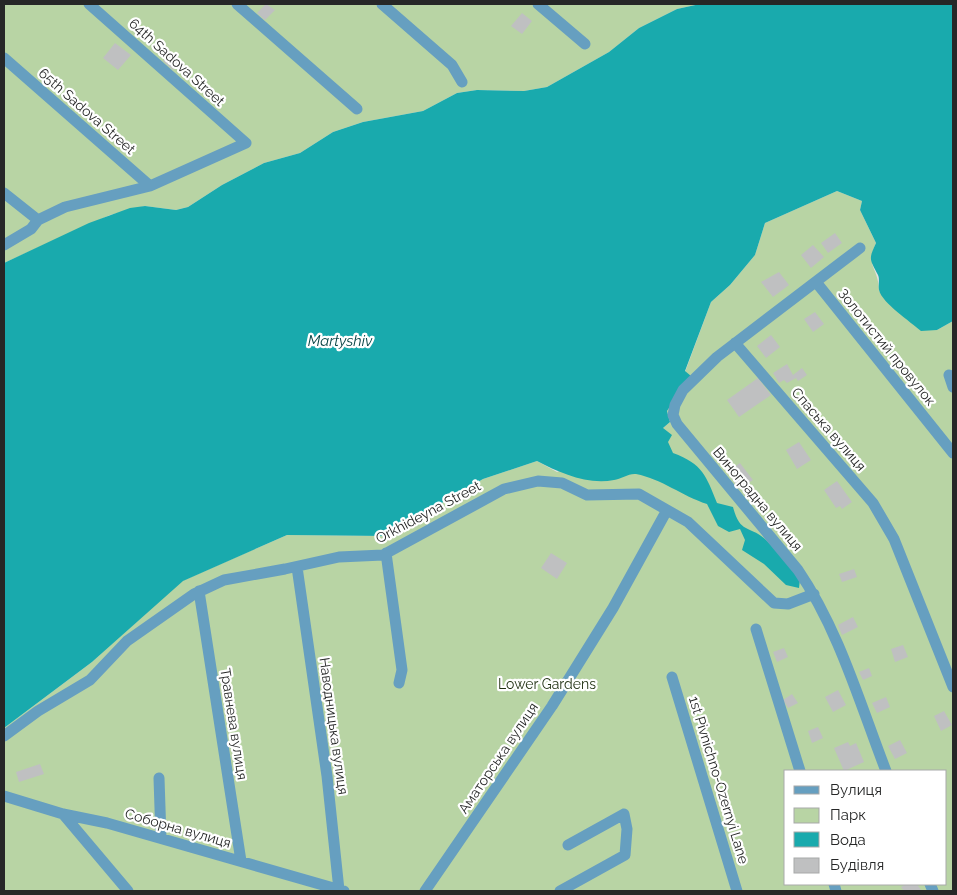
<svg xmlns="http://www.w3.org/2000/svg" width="957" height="895" viewBox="0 0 957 895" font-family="Raleway,sans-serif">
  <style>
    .green { fill: #b8d4a4; fill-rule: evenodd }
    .water { fill: #19aaad }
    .building { fill: #bfc0c1 }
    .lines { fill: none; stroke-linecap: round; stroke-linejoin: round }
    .street { stroke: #669fc0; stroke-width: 11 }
    .labels { text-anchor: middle; stroke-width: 4.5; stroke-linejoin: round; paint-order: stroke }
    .street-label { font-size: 14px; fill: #262727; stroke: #fff }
    .park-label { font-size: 14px; fill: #1e2f10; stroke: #fff }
    .water-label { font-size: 15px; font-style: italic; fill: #013f40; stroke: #fff }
  </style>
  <rect width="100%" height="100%" fill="#e2e3e4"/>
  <path class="green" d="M4 4H700L677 9 639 28 609 52 547 87 524 91 477 90 457 93 423 111 363 122 333 132 300 153 264 163 222 185 188 207 176 210 145 206 110 215 4 263Z
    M837 191 862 201 860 210 876 243C865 267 879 268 879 291L937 330 953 321V891H4V728L92 662 182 581 287 535 385 536 483 479 537 461 557 472 663 428 670 422 667 411 684 384 685 372 711 302 730 285 755 255 765 223ZM786 771H946V884H786Z"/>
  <path class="water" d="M700 4H953V321L937 330 921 331C911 322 882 303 879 290 878 285 880 279 878 275 870 259 868 260 876 243L860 210 862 201 837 191 765 223 755 255 730 285 711 302 685 371 691 376 667 411 670 422 663 428 672 435 668 442 673 453C703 464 706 476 717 503L733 507C740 534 749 525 765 539 778 551 789 566 800 579L799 588 786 585 764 564 742 550 745 540 740 529 729 532 718 526 707 504C682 496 662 479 636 474 629 473 621 479 614 480 587 485 560 473 537 461L483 479 385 536 287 535 183 581 92 662 4 728V263L89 223 130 208 145 206 176 210 188 207 222 185 264 163 300 153 333 132 363 122 423 111 457 93 477 90 524 91 547 87 609 52 639 28 677 9Z"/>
  <path class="building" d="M266 4 275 10 265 20 257 13Z
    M522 13 532 21 522 34 511 26Z
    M115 43 131 55 118 70 103 58Z
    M170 53 180 61 173 70 163 61Z
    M835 233 842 243 828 253 821 243Z
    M813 245 824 257 811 268 801 255Z
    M779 272 789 285 773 297 761 282Z
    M815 312 824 324 813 332 804 319Z
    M771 335 780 347 766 358 757 346Z
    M787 364 793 375 802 368 807 375 798 381 796 378 787 383 784 380 779 383 773 373Z
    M758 378 771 395 739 417 727 400Z
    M799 442 811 460 797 469 786 450Z
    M740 463 753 480 739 489 727 472Z
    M837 481 852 502 842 509 840 506 836 508 824 490Z
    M551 553 567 563 557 579 541 568Z
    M854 569 857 577 842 582 839 574Z
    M853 617 858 627 842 635 838 625Z
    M903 645 908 657 895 662 891 649Z
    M784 648 788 657 777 662 773 652Z
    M869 668 872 676 863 680 859 672Z
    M838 690 846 705 833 712 825 697Z
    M792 694 798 703 788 708 783 700Z
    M886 697 890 707 877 713 872 703Z
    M944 711 952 725 941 731 934 716Z
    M818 727 823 738 812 743 808 731Z
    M900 740 907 753 895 759 888 746Z
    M848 742 850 746 856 743 864 762 844 771 834 748Z
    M40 764 44 774 19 782 16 772Z
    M906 884H917L921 890 904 891 901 887Z"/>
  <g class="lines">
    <path class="street" d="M237 4 357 109
      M382 4 452 65 462 82
      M538 4 585 44
      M4 58 150 186
      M4 193 38 220
      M4 245 31 229 38 220 65 207 150 186 246 143 89 4
      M860 248 717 357 683 390 675 405 673 415 677 424 798 570C839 630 860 704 886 771
      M816 282 953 453
      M735 343 873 503 894 539 953 687
      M949 375 953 387
      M386 553 402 670 399 683
      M297 567 327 776 339 890
      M199 591 241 861
      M756 629 800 771
      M672 677 737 891
      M4 736 38 711 90 680 127 641 194 594 224 580 285 569 339 557 383 555 504 489 538 481 562 483 587 495 639 494 688 522 774 603 788 604 814 594
      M159 778 161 838
      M4 796 63 814 107 823 344 891
      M63 814 128 891
      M834 884 836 891
      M930 884 933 891
      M425 891 552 706 613 608 667 510
      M560 891 625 855 627 829 624 814 568 845"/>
  </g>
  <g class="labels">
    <g class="street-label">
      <text transform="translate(177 62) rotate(42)" y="5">64th Sadova Street</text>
      <text transform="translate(87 111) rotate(41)" y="5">65th Sadova Street</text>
      <text transform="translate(887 347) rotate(51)" y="5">Золотистий провулок</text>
      <text transform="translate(829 429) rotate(49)" y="5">Спаська вулиця</text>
      <text transform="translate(758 499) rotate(50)" y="5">Виноградна вулиця</text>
      <text transform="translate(428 512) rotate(-28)" y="5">Orkhideyna Street</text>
      <text transform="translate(234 724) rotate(81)" y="5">Травнева вулиця</text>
      <text transform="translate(334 726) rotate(82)" y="5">Наводницька вулиця</text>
      <text transform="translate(498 758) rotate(-56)" y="5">Аматорська вулиця</text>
      <text transform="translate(719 780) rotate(73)" y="5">1st Pivnichno-Ozernyi Lane</text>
      <text transform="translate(178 828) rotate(16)" y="5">Соборна вулиця</text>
    </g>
    <g class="park-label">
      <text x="547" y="689">Lower Gardens</text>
    </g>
    <g class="water-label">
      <text x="340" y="346">Martyshiv</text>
    </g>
  </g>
  <rect width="957" height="895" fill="none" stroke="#262727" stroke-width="10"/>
  <rect x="784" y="770" width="162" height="115" fill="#ffffff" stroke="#a8a9a9"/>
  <rect x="794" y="786" width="25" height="8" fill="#669fc0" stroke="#a8a9a9"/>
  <text x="830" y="795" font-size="15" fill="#262727">Вулиця</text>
  <rect x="794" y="808" width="25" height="15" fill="#b8d4a4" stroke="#a8a9a9"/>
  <text x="830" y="820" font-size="15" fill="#262727">Парк</text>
  <rect x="794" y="832" width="25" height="15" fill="#19aaad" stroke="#a8a9a9"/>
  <text x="830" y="845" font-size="15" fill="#262727">Вода</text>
  <rect x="794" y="858" width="25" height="15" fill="#bfc0c1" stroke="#a8a9a9"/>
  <text x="830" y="870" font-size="15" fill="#262727">Будівля</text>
</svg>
